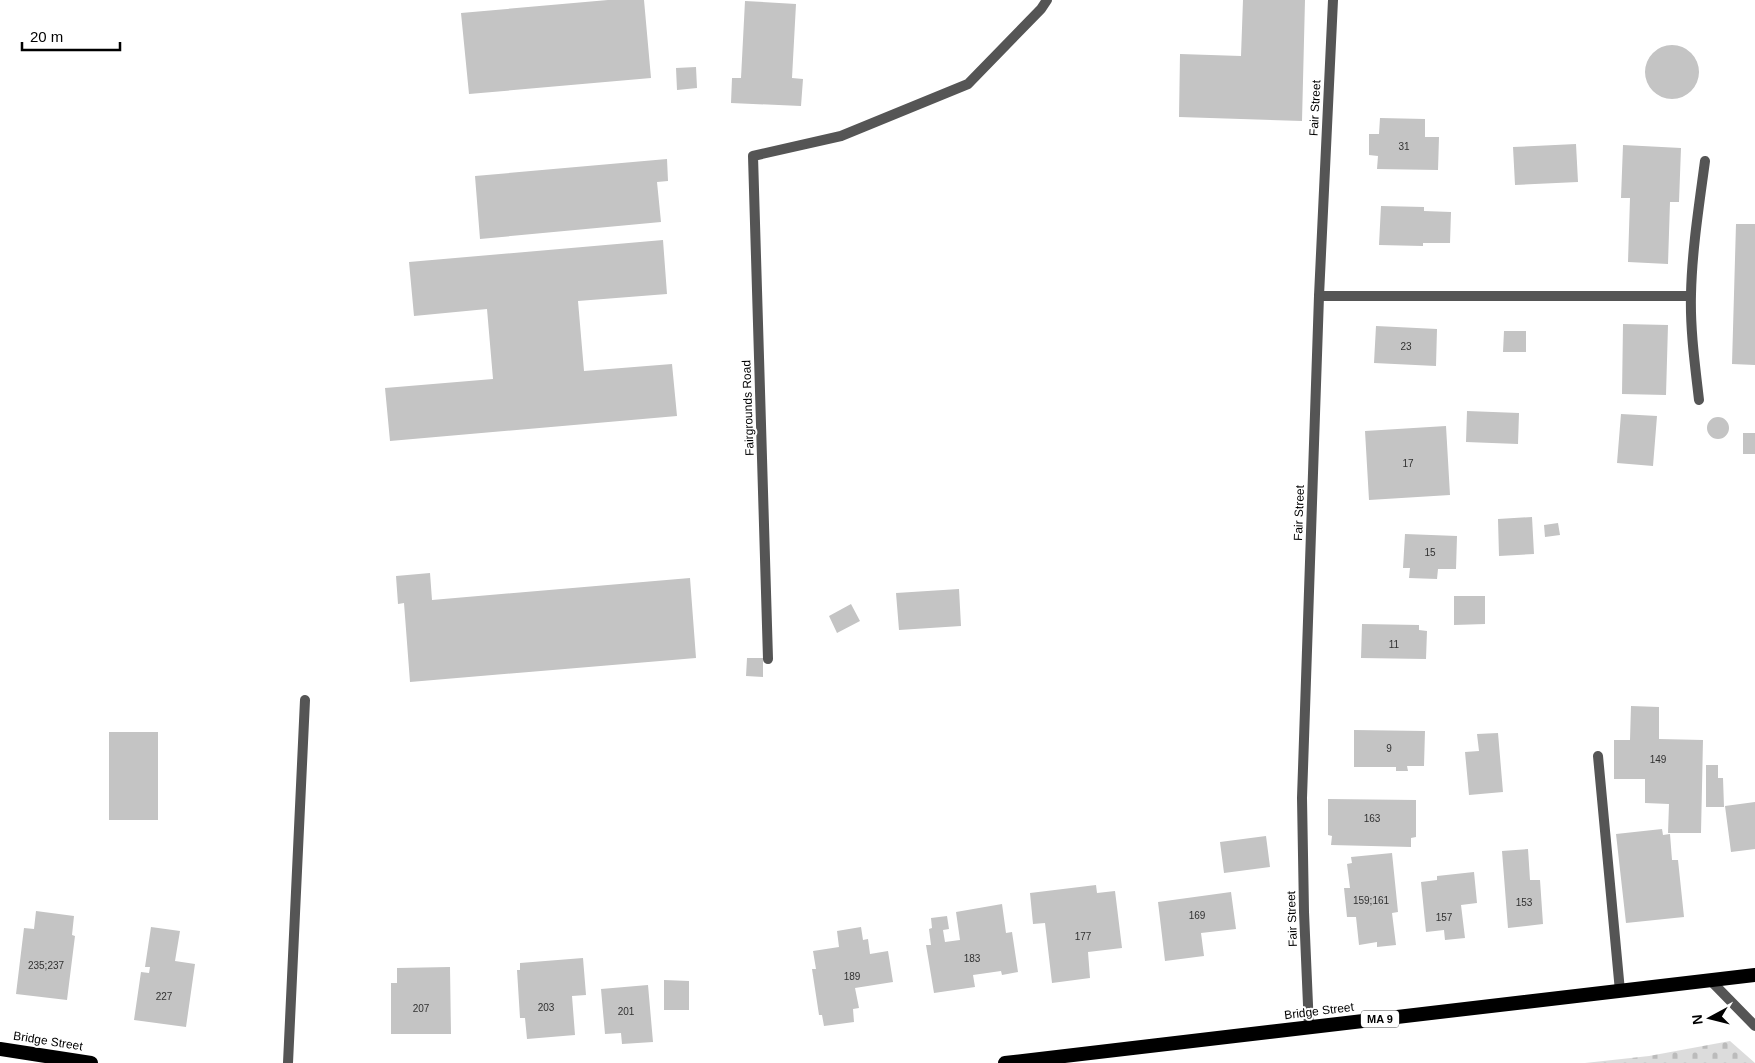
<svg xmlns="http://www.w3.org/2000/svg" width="1755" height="1063" viewBox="0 0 1755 1063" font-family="Arial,sans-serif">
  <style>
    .cemetery { fill: url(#cemetery-stones) }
    .building { fill: #c4c4c4 }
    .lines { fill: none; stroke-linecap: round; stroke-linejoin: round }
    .service { stroke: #555; stroke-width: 10 }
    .minor { stroke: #555; stroke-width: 10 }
    .trunk { stroke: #000; stroke-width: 14 }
    .labels { text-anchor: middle; stroke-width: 4; stroke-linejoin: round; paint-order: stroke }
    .number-label { font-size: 10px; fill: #313131 }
    .shield { fill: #fff; stroke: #4c4c4c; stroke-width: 1 }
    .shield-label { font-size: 11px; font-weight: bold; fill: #000 }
    .street-label { font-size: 12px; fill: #000; stroke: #fff }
  </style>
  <defs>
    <pattern id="cemetery-stones" width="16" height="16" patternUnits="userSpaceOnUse" patternTransform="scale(1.25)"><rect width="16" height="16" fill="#dcdcdc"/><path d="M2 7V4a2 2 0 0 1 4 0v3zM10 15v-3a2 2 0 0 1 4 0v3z" fill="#bbb"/></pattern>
  </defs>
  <rect width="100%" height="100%" fill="#fff"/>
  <path class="cemetery" d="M1730 1041 1755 1063H1585L1649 1056Z"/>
  <path class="building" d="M608 0H644L651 78 469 94 461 13Z
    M1243 0H1305L1302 121 1179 117 1180 54 1241 56Z
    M745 1 796 4 792 78 803 79 801 106 731 103 732 78H741Z
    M1645 72a27 27 0 1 1 54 0a27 27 0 1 1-54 0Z
    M696 67 697 88 677 90 676 68Z
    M1380 118 1425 119V137H1439L1438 170 1377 169 1378 156 1369 155V134H1379Z
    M1576 144 1578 182 1515 185 1513 147Z
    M1623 145 1681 148 1679 202H1670L1668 264 1628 262 1630 198H1621Z
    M667 159 668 181 657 182 661 222 480 239 475 176Z
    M1381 206 1424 207V211L1451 212 1450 243H1423V246L1379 245Z
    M1736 224H1755V365L1732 364Z
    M663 240 667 294 578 301 584 371 672 364 677 416 390 441 385 388 493 379 487 309 414 316 409 262Z
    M1623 324 1668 325 1666 395 1622 394Z
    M1376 326 1437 329 1436 366 1374 363Z
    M1504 331H1526V352H1503Z
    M1467 411 1519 413 1518 444 1466 442Z
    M1621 414 1657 416 1653 466 1617 463Z
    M1707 428a11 11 0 1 1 22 0a11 11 0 1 1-22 0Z
    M1446 426 1450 495 1369 500 1365 431Z
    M1743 433H1755V454H1743Z
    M1532 517 1534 554 1499 556 1498 519Z
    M1558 523 1560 535 1545 537 1544 525Z
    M1405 534 1457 536 1456 569H1438L1437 579 1409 578 1410 568H1403Z
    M430 573 432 600 690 578 696 658 410 682 404 603 398 604 396 576Z
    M959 589 961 626 899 630 896 593Z
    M1454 596H1485V624L1454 625Z
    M851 604 860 621 837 633 829 616Z
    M1362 624 1419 625V630L1427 631 1426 659 1361 658Z
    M747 658H763V677L746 676Z
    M1631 706 1659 707V739L1703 740 1701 833H1668L1669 804 1645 803V779H1614V740H1630Z
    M1354 730 1425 731 1424 766H1407L1408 771H1396V767H1354Z
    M109 732H158V820H109Z
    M1498 733 1503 792 1469 795 1465 752 1479 751 1477 734Z
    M1706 765H1718V778H1723L1724 807H1706Z
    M1328 799 1416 800V837L1411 838V847L1331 845 1332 836 1328 835Z
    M1755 802V849L1731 852 1725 806Z
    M1662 829 1663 835 1670 834 1672 860H1678L1684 917 1626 923 1616 834Z
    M1266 836 1270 867 1224 873 1220 842Z
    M1528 849 1530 880H1540L1543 924 1508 928 1502 851Z
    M1392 853 1398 912 1392 913 1396 945 1377 947V942L1359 945 1356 917H1347L1344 888H1350L1347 864 1352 863 1351 857Z
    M1474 872 1477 903 1461 905 1465 938 1445 940 1444 930 1426 932 1421 882 1437 880V876Z
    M1096 885 1097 893 1115 891 1122 948 1088 952 1090 978 1052 983 1045 923 1033 924 1030 893Z
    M1231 892 1236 929 1201 933 1204 956 1165 961 1158 902Z
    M1002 904 1006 933 1012 932 1018 972 1002 975 1001 971 973 975 975 987 934 993 926 945H931L929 929 932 928 931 918 947 916 949 929 943 930 945 942 960 940 956 912Z
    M36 911 74 916 72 935 75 936 67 1000 16 994 24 928 34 929Z
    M151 927 180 931 175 961 195 964 186 1027 134 1020 141 972 149 973 150 967H145Z
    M861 927 863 940 868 939 870 954 888 951 893 982 855 988 859 1008 853 1009 854 1022 824 1026 822 1015H819L812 969H816L813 951 839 947 837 931Z
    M583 958 586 995 572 996 575 1035 527 1039 525 1018H520L517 970H520V963Z
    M450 967 451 1034H391V983H397V968Z
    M664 980 689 981V1010H664Z
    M648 985 653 1042 622 1044 621 1033 605 1034 601 989Z"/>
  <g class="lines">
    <path class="service" d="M1319 296H1691
      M1699 400C1695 365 1690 329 1691 294 1692 250 1699 206 1705 161
      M768 659 753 156 841 136 968 84 1041 9 1047 0
      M1598 756 1620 991
      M288 1063 305 700"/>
    <path class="minor" d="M1711 981 1755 1026
      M1309 1028 1304 912 1302 798 1319 296 1333 0"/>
    <path class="trunk" d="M0 1049 91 1063
      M1005 1063 1755 975"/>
  </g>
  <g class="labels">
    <g class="number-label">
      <text x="1404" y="150">31</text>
      <text x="1406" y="350">23</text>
      <text x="1408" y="467">17</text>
      <text x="1430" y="556">15</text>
      <text x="1394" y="648">11</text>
      <text x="1389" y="752">9</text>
      <text x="1658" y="763">149</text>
      <text x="1372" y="822">163</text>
      <text x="1371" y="904">159;161</text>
      <text x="1524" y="906">153</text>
      <text x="1197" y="919">169</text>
      <text x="1444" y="921">157</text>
      <text x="1083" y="940">177</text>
      <text x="972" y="962">183</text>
      <text x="46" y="969">235;237</text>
      <text x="852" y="980">189</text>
      <text x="164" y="1000">227</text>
      <text x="546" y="1011">203</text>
      <text x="421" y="1012">207</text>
      <text x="626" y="1015">201</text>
    </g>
    <rect class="shield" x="1361" y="1010.5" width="38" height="17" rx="4"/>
    <g class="shield-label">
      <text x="1380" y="1023">MA 9</text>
    </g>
    <g class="street-label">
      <text transform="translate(1315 108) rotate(-87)" y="4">Fair Street</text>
      <text transform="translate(748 408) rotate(-92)" y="4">Fairgrounds Road</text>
      <text transform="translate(1299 513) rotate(-88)" y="4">Fair Street</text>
      <text transform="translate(1292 919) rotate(-92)" y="4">Fair Street</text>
      <text transform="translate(1319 1011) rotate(-7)" y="4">Bridge Street</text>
      <text transform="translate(48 1041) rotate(9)" y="4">Bridge Street</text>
    </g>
  </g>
  <g transform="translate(1710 1018) rotate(263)" stroke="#ffffff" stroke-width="4" paint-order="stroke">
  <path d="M0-4L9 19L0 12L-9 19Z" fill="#000000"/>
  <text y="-8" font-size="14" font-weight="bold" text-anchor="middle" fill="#000000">N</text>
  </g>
  <path d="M22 42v8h98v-8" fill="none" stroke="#000000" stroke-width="2.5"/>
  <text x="30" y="42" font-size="15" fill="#000000" stroke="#ffffff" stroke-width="4" paint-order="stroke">20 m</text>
</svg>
